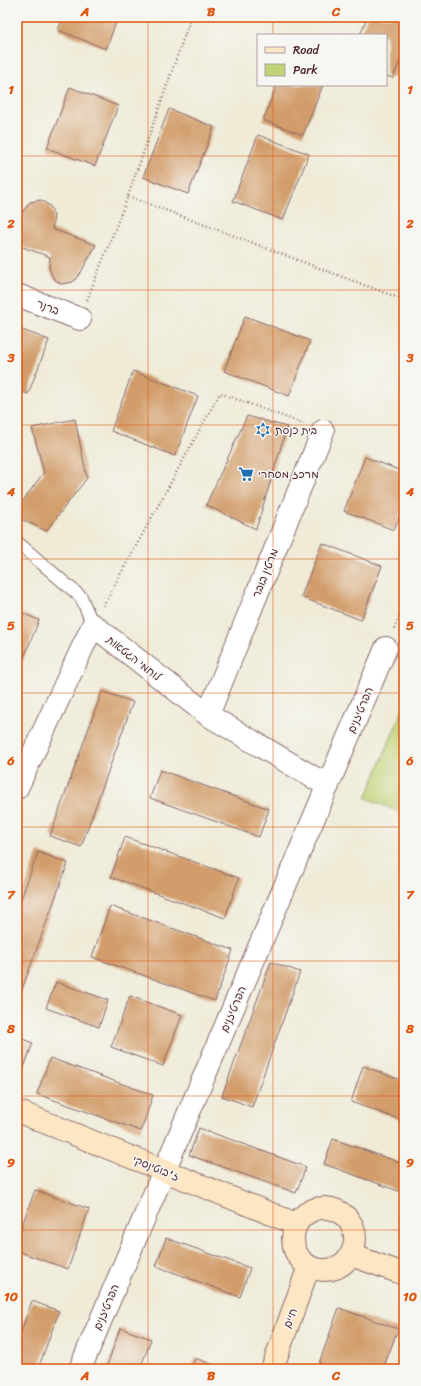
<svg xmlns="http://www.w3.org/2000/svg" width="421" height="1386" viewBox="0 0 421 1386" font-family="Sriracha,'Playpen Sans Hebrew',sans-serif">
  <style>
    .green { fill: #c0d376; stroke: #857950 }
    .building { fill: #d29d6b }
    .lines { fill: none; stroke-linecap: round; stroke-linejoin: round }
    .lane-casing { stroke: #846667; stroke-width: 14 }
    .street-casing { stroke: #846667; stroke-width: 24 }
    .secondary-casing { stroke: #846667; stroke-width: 24 }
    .path { stroke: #846667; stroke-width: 2.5; stroke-dasharray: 1 3; stroke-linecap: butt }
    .lane { stroke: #fff; stroke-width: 12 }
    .street { stroke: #fff; stroke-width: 22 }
    .secondary { stroke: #fce6c4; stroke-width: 22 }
    .grid { fill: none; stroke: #e0560e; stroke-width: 1; stroke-opacity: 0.55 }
    .labels { text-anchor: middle; stroke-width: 3; stroke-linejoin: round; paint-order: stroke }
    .street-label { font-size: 11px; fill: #4a1f2b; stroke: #f6f6f2 }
    .poi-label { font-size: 11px; fill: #4a1f2b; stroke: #f6f6f2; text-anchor: start }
    .neatline { fill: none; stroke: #e0560e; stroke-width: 1.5 }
    .grid-label { font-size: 13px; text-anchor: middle; font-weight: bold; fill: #e0560e }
  </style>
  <rect width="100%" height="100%" fill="#f6f6f2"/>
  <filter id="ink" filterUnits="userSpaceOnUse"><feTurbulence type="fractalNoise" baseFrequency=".025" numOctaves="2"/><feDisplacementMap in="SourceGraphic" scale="8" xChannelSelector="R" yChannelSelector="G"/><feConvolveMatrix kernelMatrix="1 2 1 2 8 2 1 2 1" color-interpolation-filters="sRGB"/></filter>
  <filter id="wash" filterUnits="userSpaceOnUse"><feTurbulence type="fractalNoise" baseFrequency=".012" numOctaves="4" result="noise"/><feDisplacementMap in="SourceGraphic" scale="16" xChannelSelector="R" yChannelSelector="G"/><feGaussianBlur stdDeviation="0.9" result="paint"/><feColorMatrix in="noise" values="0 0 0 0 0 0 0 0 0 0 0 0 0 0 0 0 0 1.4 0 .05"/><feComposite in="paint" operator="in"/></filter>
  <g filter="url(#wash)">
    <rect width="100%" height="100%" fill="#efebd7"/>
    <path class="green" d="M404 706V814L366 798Z"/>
    <g id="blocks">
      <path class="building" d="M63 17H118L106 49 58 30Z
        M367 17H404V51L393 78 386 76V35H360Z
        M277 85H323L303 135 263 120Z
        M70 87 118 106 95 166 47 148Z
        M169 109 214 127 188 194 143 177Z
        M258 135 309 154 283 220 233 201Z
        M41 200 50 206 54 216 52 229 96 245 81 272 73 282 61 284 53 278 49 268 50 257 17 245V218H18L30 202Z
        M245 316 310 341 289 396 224 371Z
        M17 328 49 340 28 394 17 390Z
        M133 371 198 396 175 456 111 431Z
        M17 403 23 405 17 421Z
        M247 416 287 427 256 529 206 505Z
        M75 419 87 478 46 531 17 517V509L44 472 32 428Z
        M365 457 404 472V504L394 530 344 511Z
        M322 543 382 566 361 620 301 597Z
        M17 611 39 620 17 675Z
        M102 691 133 702 81 847 50 836Z
        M160 770 269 809 259 837 150 798Z
        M125 837 239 878 225 918 111 877Z
        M38 852 68 863 17 1003V910Z
        M110 906 233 950 215 1001 92 957Z
        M271 962 300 972 252 1107 222 1096Z
        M56 982 108 1000 99 1027 46 1008Z
        M130 996 182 1015 163 1066 111 1047Z
        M17 1037 33 1043 20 1078 17 1077Z
        M50 1058 153 1095 141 1131 37 1094Z
        M363 1066 404 1081V1121L351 1102Z
        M199 1128 306 1167 296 1193 189 1155Z
        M333 1139 404 1164V1193L324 1164Z
        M35 1190 89 1209 68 1269 17 1251V1239Z
        M166 1238 250 1268 240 1297 156 1266Z
        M32 1301 59 1311 38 1369H17V1342Z
        M339 1308 398 1329 383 1369H317Z
        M120 1328 151 1339 140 1369H106Z
        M195 1358 225 1369H191Z"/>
    </g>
  </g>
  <g filter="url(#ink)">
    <use href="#blocks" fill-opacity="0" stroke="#846667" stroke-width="1"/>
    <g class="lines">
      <g class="lane-casing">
        <path id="lane" d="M17 542 81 597 93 625"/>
      </g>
      <g class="street-casing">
        <path id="street" d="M17 295 80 319
          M208 715 323 431
          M17 788 93 625 208 715 328 786
          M80 1369 386 648"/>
      </g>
      <g class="secondary-casing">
        <path id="secondary" d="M17 1111 296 1224
          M293 1239a31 31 0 1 1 62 0a31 31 0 1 1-62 0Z
          M351 1255 404 1274
          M272 1369 309 1266"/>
      </g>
      <path class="path" d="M128 196 404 300
        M87 300 128 196 191 17
        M103 606 220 393 304 424
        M394 629 404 606"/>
      <use href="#lane" class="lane"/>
      <use href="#street" class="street"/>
      <use href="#secondary" class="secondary"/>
    </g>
  </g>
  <path class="grid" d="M148 17V1369M273 17V35M273 85V1369M17 156H404M17 290H404M17 425H404M17 559H404M17 693H404M17 827H404M17 961H404M17 1096H404M17 1230H404"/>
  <defs>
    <g id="synagogue-bare" transform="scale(1.2)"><path d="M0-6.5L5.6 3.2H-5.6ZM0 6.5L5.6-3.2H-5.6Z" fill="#1f6fb2" stroke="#f6f6f2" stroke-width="2.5" paint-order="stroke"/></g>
    <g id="supermarket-bare" transform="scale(1.2)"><path d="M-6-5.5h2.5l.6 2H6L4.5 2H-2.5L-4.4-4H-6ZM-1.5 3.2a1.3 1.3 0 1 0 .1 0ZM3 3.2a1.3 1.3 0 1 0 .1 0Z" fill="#1f6fb2" stroke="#f6f6f2" stroke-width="2.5" paint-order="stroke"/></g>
  </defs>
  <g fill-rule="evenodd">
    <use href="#synagogue-bare" x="263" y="430"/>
    <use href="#supermarket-bare" x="246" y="474"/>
  </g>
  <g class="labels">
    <g class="street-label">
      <text transform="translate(48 307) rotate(21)" y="4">ברנר</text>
      <text transform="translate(265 573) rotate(-68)" y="4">מרטין בובר</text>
      <text transform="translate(134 658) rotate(38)" y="4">לוחמי הגטאות</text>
      <text transform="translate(360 710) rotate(-67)" y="4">הפרטיזנים</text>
      <text transform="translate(233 1009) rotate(-67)" y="4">הפרטיזנים</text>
      <text transform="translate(156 1168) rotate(22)" y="4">ז'בוטינסקי</text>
      <text transform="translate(106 1307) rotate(-67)" y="4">הפרטיזנים</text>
      <text transform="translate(290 1318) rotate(-70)" y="4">חיים</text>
    </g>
    <g class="poi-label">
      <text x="275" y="434">בית כנסת</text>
      <text x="258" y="478">מרכז מסחרי</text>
    </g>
  </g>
  <rect width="421" height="1386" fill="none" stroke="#f6f6f2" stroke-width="44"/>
  <rect x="257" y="34" width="130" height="52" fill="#f6f6f2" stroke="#b1a0a2"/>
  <rect x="265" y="47" width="20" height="6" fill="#fce6c4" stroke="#b1a0a2"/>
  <text x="293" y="54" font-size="12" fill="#4a1f2b">Road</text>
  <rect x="265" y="64" width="20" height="12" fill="#c0d376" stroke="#b1a0a2"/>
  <text x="293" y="74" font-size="12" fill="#4a1f2b">Park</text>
  <rect x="22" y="22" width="377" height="1342" class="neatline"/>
  <g class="grid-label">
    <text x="85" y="16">A</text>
    <text x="211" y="16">B</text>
    <text x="336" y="16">C</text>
    <text x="11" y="94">1</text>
    <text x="410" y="94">1</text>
    <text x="11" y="228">2</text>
    <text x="410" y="228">2</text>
    <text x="11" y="362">3</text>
    <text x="410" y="362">3</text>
    <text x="11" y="496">4</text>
    <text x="410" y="496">4</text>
    <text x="11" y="630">5</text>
    <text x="410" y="630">5</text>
    <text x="11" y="765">6</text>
    <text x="410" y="765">6</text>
    <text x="11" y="899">7</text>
    <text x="410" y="899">7</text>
    <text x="11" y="1033">8</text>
    <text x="410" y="1033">8</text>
    <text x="11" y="1167">9</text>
    <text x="410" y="1167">9</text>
    <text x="11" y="1301">10</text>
    <text x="410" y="1301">10</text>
    <text x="85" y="1380">A</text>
    <text x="211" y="1380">B</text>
    <text x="336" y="1380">C</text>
  </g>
</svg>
